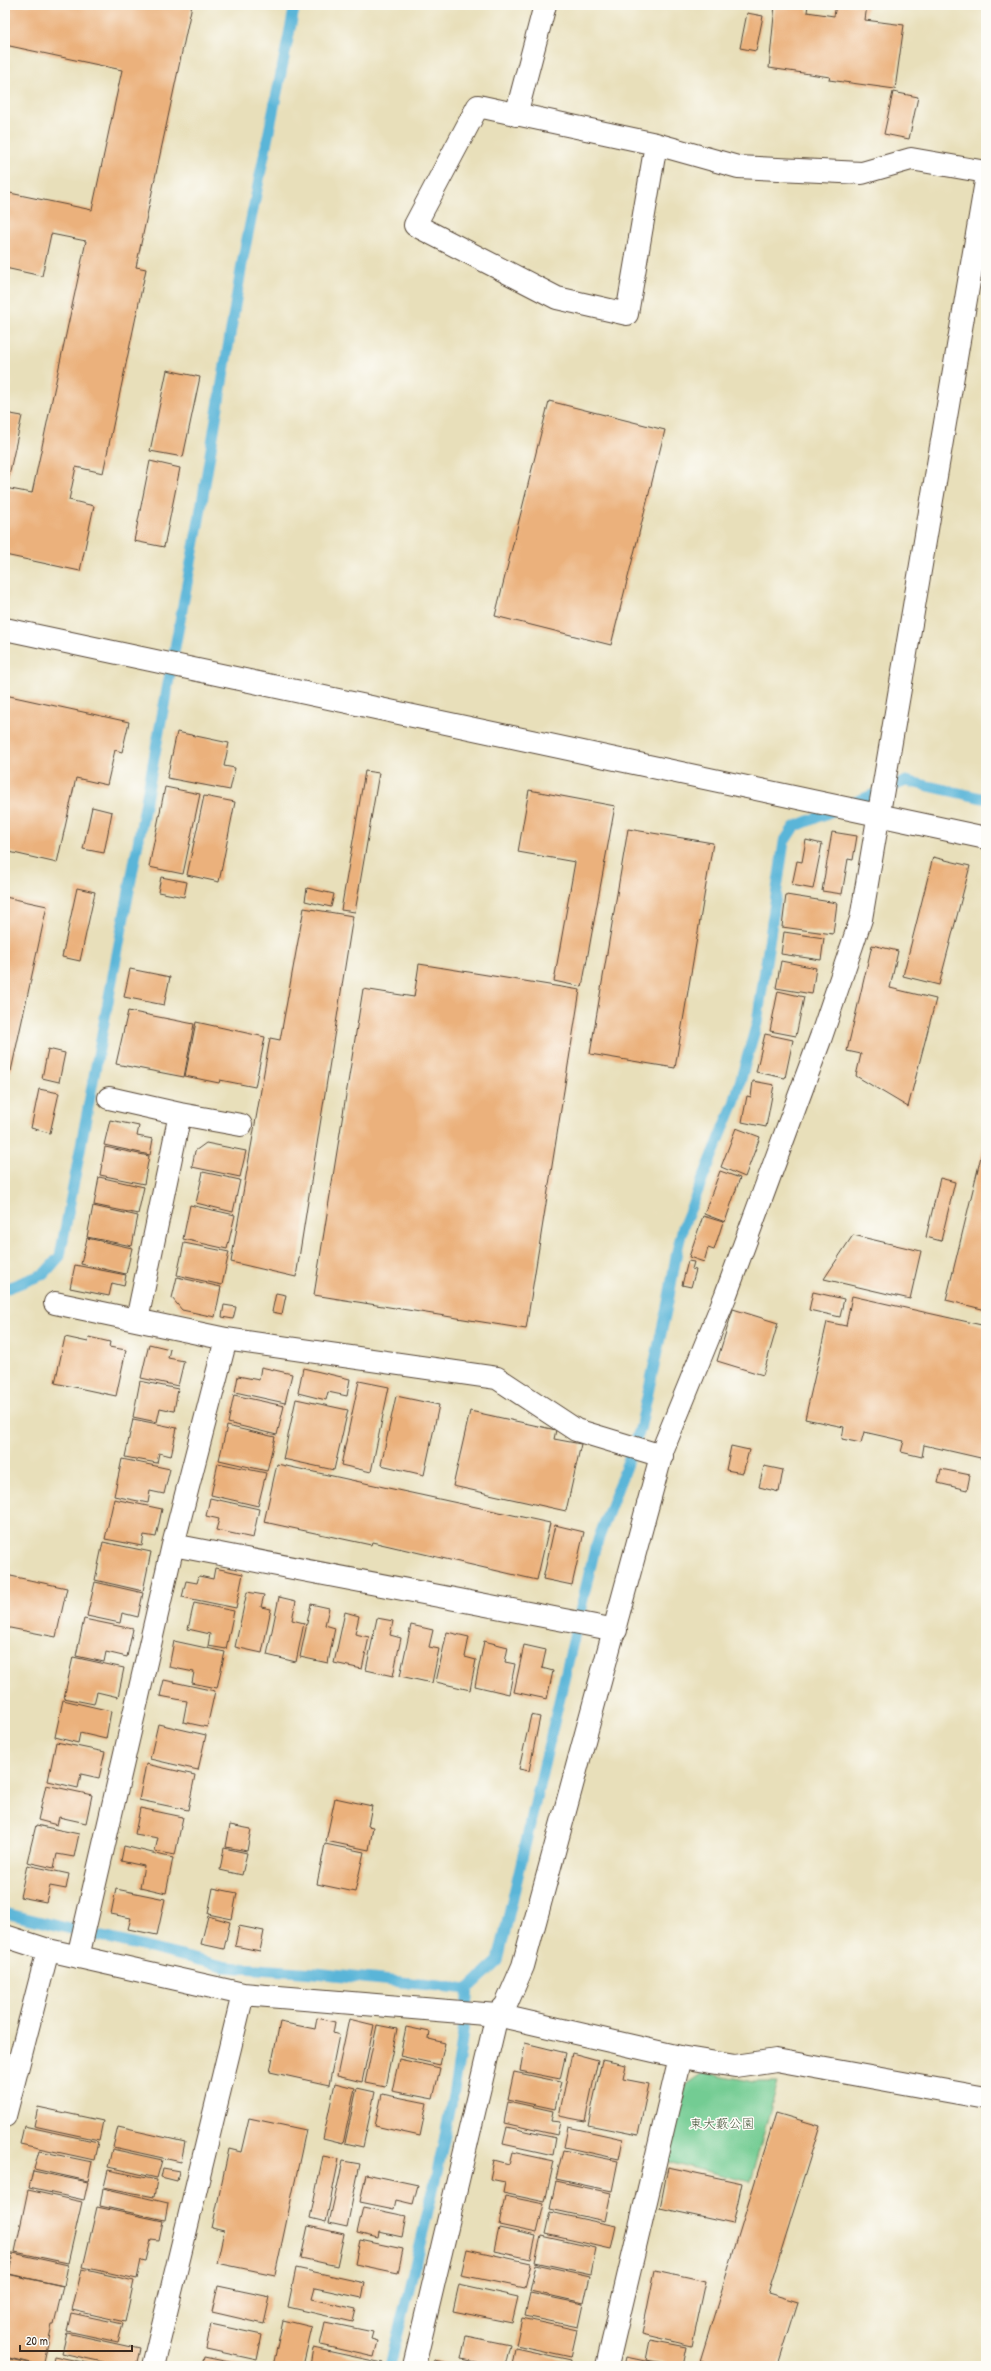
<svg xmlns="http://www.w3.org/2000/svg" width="991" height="2371" viewBox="0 0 991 2371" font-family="'Patrick Hand','Klee One',sans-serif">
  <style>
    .green { fill: #73cc93; stroke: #577b58 }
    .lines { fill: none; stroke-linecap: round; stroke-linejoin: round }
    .stream { stroke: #5ab5d8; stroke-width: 11 }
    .building { fill: #ebb17b }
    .minor-casing { stroke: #554535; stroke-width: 24 }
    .minor { stroke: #fff; stroke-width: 22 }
    .labels { text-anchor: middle; stroke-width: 3; stroke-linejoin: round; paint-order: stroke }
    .park-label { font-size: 13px; fill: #4c5b41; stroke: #fdfcf7 }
  </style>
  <rect width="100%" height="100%" fill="#fdfcf7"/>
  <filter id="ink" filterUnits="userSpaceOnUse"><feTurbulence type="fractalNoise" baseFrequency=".025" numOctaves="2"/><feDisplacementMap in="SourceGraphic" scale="8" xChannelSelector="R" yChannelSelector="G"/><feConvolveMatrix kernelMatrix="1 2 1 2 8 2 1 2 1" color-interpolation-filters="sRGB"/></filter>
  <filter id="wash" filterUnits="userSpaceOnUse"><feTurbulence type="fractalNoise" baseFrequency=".012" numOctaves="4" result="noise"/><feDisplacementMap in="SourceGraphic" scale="16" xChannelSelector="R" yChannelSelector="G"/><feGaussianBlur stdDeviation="0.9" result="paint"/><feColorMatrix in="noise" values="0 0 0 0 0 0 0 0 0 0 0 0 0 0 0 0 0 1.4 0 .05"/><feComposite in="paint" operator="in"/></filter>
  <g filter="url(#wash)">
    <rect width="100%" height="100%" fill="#e8dfba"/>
    <path class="green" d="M705 2072 753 2082H778L750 2182 667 2161 686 2085Z"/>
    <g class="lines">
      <path class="stream" d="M5 1289 44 1274 60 1256 199 520 243 258 295 5
        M5 1913 227 1967 315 1973 468 1989C456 2116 420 2241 390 2366
        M468 1989 498 1961 595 1548 640 1429 668 1302 677 1251 683 1227 734 1103 757 1023 784 842 794 827 906 781 986 799"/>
    </g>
    <g id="blocks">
      <path class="building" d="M5 5H119L135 8 136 5H192L136 267 146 269 103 473 76 467 69 500 94 506 80 571 5 555V488L32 493 86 241 51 234 42 276 5 268V192L92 210 122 70 5 45Z
        M775 5H808L807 12 834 16 836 5H867L865 20 904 25 895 89 829 80 830 77 769 68Z
        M747 13 763 16 756 51 740 48Z
        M893 92 918 97 909 139 884 134Z
        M167 370 200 377 183 457 150 451Z
        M549 401 665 430 611 645 495 616Z
        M5 413 22 416 8 480 5 479Z
        M150 461 180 468 164 547 134 541Z
        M5 695 129 722 122 752 115 750 107 785 76 778 57 863 5 851Z
        M177 732 229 743 224 766 235 768 230 790 167 778Z
        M365 771 379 773 355 912 341 910Z
        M165 787 200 794 183 874 149 867Z
        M529 790 615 806 582 987 554 981 575 862 518 852Z
        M204 796 235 802 219 882 187 875Z
        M92 807 112 812 104 853 83 849Z
        M628 829 713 843 675 1068 590 1054Z
        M832 832 857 836 853 860 848 859 842 894 822 891Z
        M806 840 822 844 813 889 792 885 797 861 802 862Z
        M933 857 970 866 939 985 903 976Z
        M161 877 187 882 184 897 158 892Z
        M77 888 95 892 80 961 62 957Z
        M307 888 334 894 331 907 305 901Z
        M786 895 837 903 833 934 782 927Z
        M5 897 47 906 11 1071 5 1070Z
        M304 908 353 916 296 1277 231 1262 270 1038 280 1040Z
        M784 932 824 938 821 960 781 954Z
        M872 945 898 951 890 988 936 999 908 1107 856 1076 861 1054 847 1051Z
        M781 961 816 968 812 994 776 988Z
        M419 964 580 990 526 1329 314 1295 363 989 414 997Z
        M130 969 170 977 164 1005 124 997Z
        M778 991 804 997 796 1036 770 1031Z
        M128 1011 194 1024 184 1077 116 1064Z
        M196 1022 265 1037 255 1087 220 1080 219 1083 185 1076Z
        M765 1034 793 1040 785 1078 756 1072Z
        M48 1049 65 1053 59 1082 42 1078Z
        M753 1081 774 1085 766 1127 742 1122 747 1096 751 1097Z
        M39 1089 59 1093 50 1133 31 1128Z
        M110 1120 139 1126 137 1136 153 1139 150 1155 104 1145Z
        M736 1128 760 1137 745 1177 721 1167Z
        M985 1140H986V1310L946 1300Z
        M206 1143 246 1151 240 1177 192 1167 195 1151Z
        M105 1147 149 1156 144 1184 100 1175Z
        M720 1171 740 1178 725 1222 704 1214Z
        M203 1172 240 1180 233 1212 196 1203Z
        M99 1177 144 1187 138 1214 94 1205Z
        M940 1178 955 1182 941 1241 926 1237Z
        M190 1205 235 1215 227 1249 183 1239Z
        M93 1206 138 1216 132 1246 87 1237Z
        M703 1216 723 1222 714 1250 708 1248 704 1262 689 1257Z
        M853 1235 921 1251 910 1299 824 1279Z
        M87 1238 132 1248 126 1274 81 1264Z
        M184 1243 229 1252 222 1285 177 1275Z
        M688 1261 694 1262 692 1269 696 1270 691 1287 682 1285Z
        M75 1265 126 1275 124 1286 112 1283 109 1296 70 1288Z
        M177 1277 221 1287 215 1317 182 1310 172 1298Z
        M813 1292 844 1299 840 1317 809 1310Z
        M276 1293 286 1295 282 1314 272 1312Z
        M852 1296 986 1326V1470L983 1469 985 1459 924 1445 922 1457 901 1452 904 1441 864 1432 861 1443 842 1439 844 1427 805 1419 827 1322 846 1326Z
        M224 1305 236 1307 233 1319 222 1317Z
        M733 1309 778 1323 763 1375 717 1361Z
        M65 1337 88 1342 89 1337 110 1342 109 1347 126 1350 116 1396 55 1383Z
        M149 1344 170 1349 168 1358 184 1361 178 1386 141 1378Z
        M261 1367 292 1374 285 1403 235 1392 238 1376 259 1380Z
        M303 1368 350 1379 347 1396 328 1392 326 1400 298 1393Z
        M140 1381 178 1389 174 1411 160 1408 157 1422 133 1417Z
        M359 1381 389 1387 371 1472 341 1465Z
        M234 1395 284 1406 277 1435 228 1423Z
        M396 1396 439 1405 424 1475 381 1465Z
        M296 1399 348 1410 334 1470 283 1459Z
        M470 1411 556 1430 554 1439 581 1444 566 1511 453 1486Z
        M133 1419 177 1428 171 1456 159 1453 157 1463 125 1457Z
        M227 1426 275 1437 267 1471 219 1460Z
        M731 1446 749 1450 743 1473 726 1470Z
        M122 1459 170 1469 164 1494 150 1491 148 1503 114 1496Z
        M218 1463 266 1473 258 1506 211 1495Z
        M277 1464 550 1523 537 1580 372 1542 371 1545 264 1522Z
        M764 1466 783 1470 779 1492 759 1487Z
        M941 1469 970 1475 967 1490 938 1483Z
        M210 1498 259 1509 253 1538 216 1530 219 1519 206 1516Z
        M114 1499 162 1509 156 1537 144 1535 142 1546 105 1539Z
        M555 1525 584 1532 572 1585 543 1579Z
        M103 1542 151 1552 143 1591 95 1580Z
        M215 1568 243 1574 236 1608 182 1597 186 1581 197 1583 199 1576 213 1579Z
        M6 1575 67 1588 56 1637 5 1627Z
        M95 1582 143 1593 138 1617 122 1613 120 1623 87 1616Z
        M247 1592 264 1595 261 1607 271 1609 262 1653 235 1647Z
        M279 1597 296 1601 292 1620 304 1623 296 1662 267 1655Z
        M194 1603 234 1611 226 1649 208 1646 210 1634 188 1629Z
        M311 1604 329 1608 325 1625 335 1628 328 1663 300 1657Z
        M345 1612 359 1616 355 1634 369 1637 362 1669 334 1663Z
        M377 1618 393 1621 390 1635 401 1638 393 1676 366 1670Z
        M84 1619 133 1629 127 1657 106 1652 104 1662 76 1656Z
        M411 1625 433 1630 429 1647 439 1649 432 1683 400 1676Z
        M447 1632 469 1637 465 1657 476 1660 470 1690 436 1682Z
        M174 1641 225 1652 217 1688 192 1683 194 1672 169 1667Z
        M484 1641 508 1647 505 1662 515 1664 509 1694 475 1686Z
        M524 1645 546 1650 542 1668 553 1671 547 1699 514 1692Z
        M73 1657 124 1668 118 1697 97 1692 94 1704 64 1698Z
        M164 1680 215 1691 207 1727 183 1722 187 1701 160 1696Z
        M63 1700 111 1711 106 1739 80 1733 78 1743 55 1737Z
        M531 1715 540 1717 529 1771 519 1769Z
        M158 1724 206 1735 198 1770 150 1759Z
        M56 1742 105 1752 99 1778 81 1774 78 1788 48 1781Z
        M146 1764 195 1775 188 1810 139 1800Z
        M46 1785 92 1795 86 1823 59 1817 57 1825 38 1820Z
        M335 1798 372 1806 368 1826 373 1827 369 1850 326 1841Z
        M140 1808 183 1817 175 1855 155 1851 158 1838 135 1834Z
        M36 1825 79 1834 74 1857 57 1854 54 1868 27 1862Z
        M230 1825 251 1829 247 1851 226 1847Z
        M325 1844 364 1852 355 1892 317 1884Z
        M124 1846 173 1858 166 1893 140 1887 144 1866 121 1861Z
        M224 1848 247 1853 242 1875 220 1870Z
        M27 1865 69 1874 66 1889 50 1886 46 1902 20 1897Z
        M213 1888 237 1893 232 1919 208 1914Z
        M116 1889 165 1899 157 1935 128 1929 131 1918 111 1914Z
        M208 1916 230 1922 224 1949 201 1944Z
        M239 1926 264 1931 260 1951 235 1946Z
        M317 2018 335 2022 333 2033 339 2035 329 2085 270 2072 280 2022 315 2029Z
        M349 2019 374 2025 362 2082 337 2076Z
        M377 2025 397 2029 385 2087 365 2083Z
        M406 2027 430 2032 429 2039 445 2043 440 2065 400 2056Z
        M525 2043 566 2053 560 2079 520 2071Z
        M572 2053 598 2060 585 2121 559 2116Z
        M399 2059 440 2068 433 2099 392 2091Z
        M602 2060 626 2065 623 2079 649 2084 638 2135 588 2125Z
        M514 2072 561 2082 555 2109 508 2099Z
        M335 2083 355 2088 343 2144 323 2139Z
        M357 2088 375 2092 363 2147 345 2143Z
        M382 2094 427 2103 420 2136 375 2126Z
        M508 2101 553 2111 551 2121 560 2122 557 2135 504 2123Z
        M38 2107 103 2121 99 2140 34 2126Z
        M776 2113 820 2126 768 2293 798 2302 778 2366H716L700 2361Z
        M249 2118 306 2130 275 2275 217 2263 224 2231 212 2228 229 2149 241 2152Z
        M24 2126 98 2142 94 2160 20 2144Z
        M118 2127 185 2142 181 2162 113 2147Z
        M507 2127 556 2138 553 2155 503 2144Z
        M568 2127 623 2139 619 2159 564 2147Z
        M112 2149 162 2160 157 2178 108 2167Z
        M563 2150 618 2161 612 2191 556 2179Z
        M39 2151 92 2162 88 2181 34 2169Z
        M512 2152 554 2161 545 2202 503 2193 505 2182 490 2179 494 2160 509 2164Z
        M323 2156 339 2159 326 2222 310 2218Z
        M343 2161 360 2164 347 2227 329 2223Z
        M668 2167 742 2183 733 2224 660 2208Z
        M163 2168 179 2171 177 2181 161 2177Z
        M108 2170 157 2180 154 2197 104 2187Z
        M33 2171 88 2182 84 2200 29 2188Z
        M366 2174 418 2185 413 2204 396 2200 394 2209 360 2202Z
        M556 2181 611 2193 605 2221 550 2209Z
        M103 2188 168 2203 165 2220 100 2206Z
        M28 2190 82 2202 68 2263 15 2252Z
        M505 2196 544 2204 537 2233 499 2225Z
        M97 2207 163 2221 159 2241 151 2240 146 2261 141 2260 137 2279 83 2267Z
        M363 2207 406 2216 402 2237 379 2232 378 2238 357 2233Z
        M550 2212 616 2226 611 2249 545 2234Z
        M308 2226 344 2234 337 2266 301 2258Z
        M499 2228 536 2236 531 2259 494 2251Z
        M541 2236 596 2248 591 2274 535 2262Z
        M360 2240 403 2249 398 2273 355 2264Z
        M467 2249 531 2263 525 2288 461 2275Z
        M13 2253 68 2265 64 2286 9 2274Z
        M536 2264 590 2276 584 2303 530 2291Z
        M296 2268 365 2283 362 2298 315 2288 312 2299 356 2309 353 2322 288 2307Z
        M82 2269 134 2281 125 2322 72 2310Z
        M655 2270 706 2281 692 2346 642 2334Z
        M7 2274 63 2286 54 2325H52L43 2366 5 2357V2283Z
        M459 2284 518 2297 512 2323 453 2311Z
        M218 2286 270 2297 264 2324 212 2312Z
        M530 2293 583 2304 578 2327 525 2316Z
        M71 2313 123 2324 118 2342 67 2331Z
        M522 2318 577 2330 571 2357 516 2345Z
        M283 2320 312 2327 303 2366H273Z
        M325 2322 373 2332 371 2339 378 2341 374 2357 320 2345Z
        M211 2324 262 2335 257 2360 206 2349Z
        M67 2333 140 2349 136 2366H121L62 2353Z
        M466 2336 510 2345 505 2366H494L461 2359Z
        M650 2340 687 2347 683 2366 646 2360Z
        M313 2348 383 2363 382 2366H310Z
        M515 2348 571 2360 570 2366H512Z
        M54 2356 97 2365V2366H52Z
        M204 2357 244 2365V2366H202Z
        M626 2357 664 2365V2366H624Z
        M5 2358 38 2365V2366H5Z
        M434 2360 458 2365V2366H432Z"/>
    </g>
  </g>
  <g filter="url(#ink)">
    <use href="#blocks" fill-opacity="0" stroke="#554535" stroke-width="1"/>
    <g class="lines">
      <g class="minor-casing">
        <path id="minor" d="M516 115 545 5
          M656 144 627 314 557 298 415 225 478 106 656 144 738 167 862 173 911 159 986 172
          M5 629 986 838
          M109 1098 180 1114 137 1320
          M180 1114 241 1125
          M55 1303 226 1339 497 1378 576 1430 662 1456
          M173 1545 616 1630
          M5 1936 48 1950 243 1994 497 2015 680 2057 735 2066 776 2060 986 2098
          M78 1957 173 1545 226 1339
          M5 2116 48 1950
          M153 2366 243 1994
          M414 2366 497 2015 506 2005 523 1966 663 1449 725 1297 821 1037 861 919 986 181
          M607 2366 680 2057"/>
      </g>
      <use href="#minor" class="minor"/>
    </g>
  </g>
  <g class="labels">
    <g class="park-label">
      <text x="722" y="2128">東大藪公園</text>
    </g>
  </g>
  <rect width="991" height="2371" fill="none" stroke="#fdfcf7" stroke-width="20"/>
  <path d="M20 2345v6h112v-6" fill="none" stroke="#3b2a1e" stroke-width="2"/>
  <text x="26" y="2345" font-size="12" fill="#3b2a1e" stroke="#fdfcf7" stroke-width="3" paint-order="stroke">20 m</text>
</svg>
